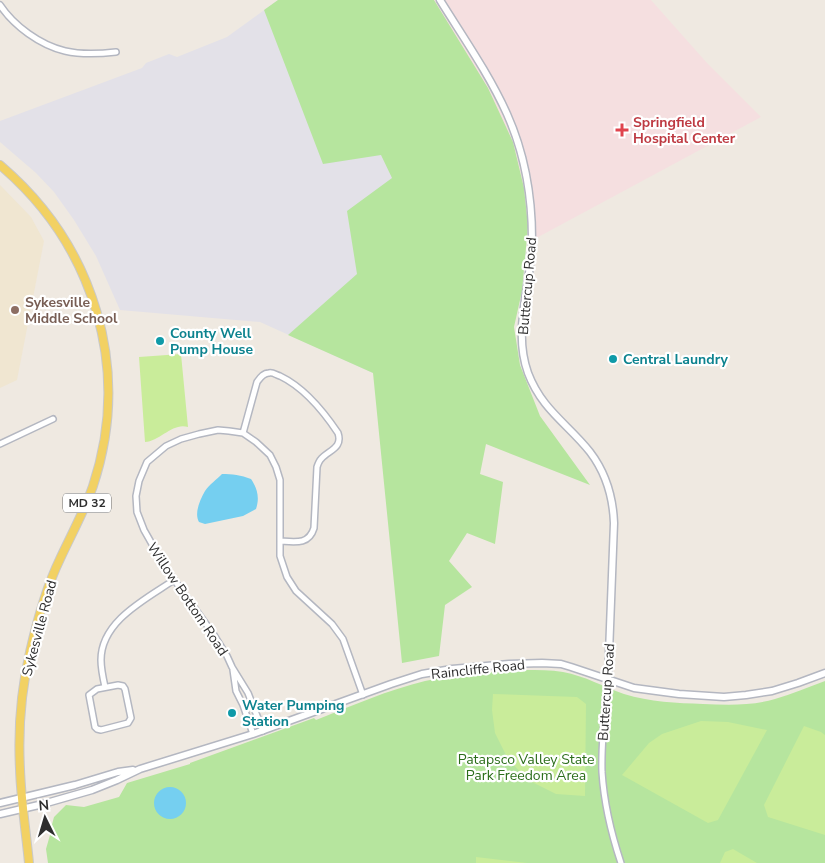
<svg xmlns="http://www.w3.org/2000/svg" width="825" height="863" viewBox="0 0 825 863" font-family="'Nunito Sans',sans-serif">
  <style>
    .industrial { fill: #e3e1e8 }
    .education { fill: #f0e6d1 }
    .medical { fill: #f5dfe0 }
    .green { fill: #b6e59e }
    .pitch { fill: #c9ec9a }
    .water { fill: #75cff0 }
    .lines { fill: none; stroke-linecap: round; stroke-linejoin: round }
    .minor-casing { stroke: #b4b7c1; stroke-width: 8 }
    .tertiary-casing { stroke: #b4b7c1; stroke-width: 9 }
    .primary-casing { stroke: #c9c9c9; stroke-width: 10 }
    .minor { stroke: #fff; stroke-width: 5 }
    .tertiary { stroke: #fff; stroke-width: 6 }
    .primary { stroke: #f2d163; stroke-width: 8 }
    .health-dot { fill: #e0444e; stroke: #fff; stroke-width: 2 }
    .education-dot { fill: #8d6e63; stroke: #fff; stroke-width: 2 }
    .culture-dot { fill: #0f9aa8; stroke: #fff; stroke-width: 2 }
    .labels { text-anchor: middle; stroke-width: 4.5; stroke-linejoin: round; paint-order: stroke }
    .shield { fill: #fff; stroke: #6d6d6d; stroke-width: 1 }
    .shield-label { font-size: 12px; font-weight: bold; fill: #2e2e2e }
    .health-label { font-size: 14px; font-weight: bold; fill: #be3a42; stroke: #fff; text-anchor: start }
    .street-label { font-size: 14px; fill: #2e2e2e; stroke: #fff }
    .education-label { font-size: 14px; font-weight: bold; fill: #785e54; stroke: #fff; text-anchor: start }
    .culture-label { font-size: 14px; font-weight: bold; fill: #0d838f; stroke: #fff; text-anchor: start }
    .park-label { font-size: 14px; fill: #2c6e1b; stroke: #fff }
  </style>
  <rect width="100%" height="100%" fill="#efe9e1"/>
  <path class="industrial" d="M278 0H434L488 88 526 254 522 291 384 372 373 373 260 322 120 310 96 256 74 220 54 192 36 173 0 142V121L142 68 146 63 169 54 177 57 227 37Z"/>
  <path class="education" d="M0 185 31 217 44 241 17 380 0 388Z"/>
  <path class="medical" d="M434 0H651L707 63 761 117 527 243 528 226 524 188 513 142 488 88Z"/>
  <path class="green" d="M278 0H434L488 88 513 142 524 188 528 226 522 291 514 327 520 365 540 416 590 485 486 444 480 474 503 482 495 544 467 533 449 561 472 587 445 605 439 656 402 663 373 373 288 335 357 274 347 211 392 178 381 155 323 164 264 10Z
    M525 670C538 670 551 670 563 672 585 676 604 687 624 694 650 702 677 703 703 704 727 705 752 706 775 699 792 694 808 687 825 681V863H48L46 849 50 835 49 830 51 828 54 817 66 805 84 807 119 797 127 783 190 764V763L314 718 316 720C351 706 388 690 425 681 458 674 492 672 525 670Z"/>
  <path class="pitch" d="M181 354 188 427C173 422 160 441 145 442L139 357Z
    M493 694 577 697 586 704 585 796 556 794 528 780 508 759 495 733 492 710Z
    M701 721 728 722 767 730 718 820 708 823 622 775 649 743 662 734Z
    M804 726 821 732 825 735V835L768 817 764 805Z
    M733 849 757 863H720L725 852Z
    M476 857 527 863H476Z"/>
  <path class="water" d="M222 474C232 474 241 475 251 479 257 488 260 497 256 509L243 516 205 524 199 522C194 513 200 500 205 491 209 485 217 479 222 474Z
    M154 803a16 16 0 1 1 32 0a16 16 0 1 1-32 0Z"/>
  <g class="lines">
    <g class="minor-casing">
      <path id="minor" d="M0 5C14 26 40 45 65 51 82 55 99 54 116 52
        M243 433 257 382C260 378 263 373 269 373 273 372 276 375 280 376 303 387 324 412 338 433 343 448 329 450 321 459 319 461 318 464 317 467L314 528C309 545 295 542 280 541
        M0 444 53 419
        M233 670 236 691 243 705 253 734
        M608 679C605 710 601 741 602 772 604 803 611 833 621 863
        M118 685 123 686 125 689 131 718 128 723 101 730 97 729 95 727 89 695 97 689Z
        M105 687C103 678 101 669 101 660 101 621 146 599 174 580
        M263 731 248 693 232 667 227 656 214 635 165 567 144 530 137 512 136 496 139 481 147 462 166 446 181 439 199 434 218 430 229 431 243 433 256 442 270 455 276 467 280 480V556L287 577 296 591 332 624 343 639 363 695"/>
    </g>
    <g class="tertiary-casing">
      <path id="tertiary" d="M440 0C463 37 489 74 507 114 524 152 532 197 532 239 532 284 512 329 528 373 542 410 568 424 590 452 606 473 613 497 614 523L608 679
        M0 803 75 785 118 772 133 770
        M0 814 43 804 92 790 117 780 140 769 253 734 391 684 422 674 452 669 509 664 542 663 561 664 571 667 634 688 679 694 724 697 746 695 772 691 798 683 825 673"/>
    </g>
    <g class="primary-casing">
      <path id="primary" d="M0 165C94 245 132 368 93 486 84 512 71 535 60 559 46 588 37 621 30 652 21 690 18 730 20 769 21 800 26 832 29 863"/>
    </g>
    <use href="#minor" class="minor"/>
    <use href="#tertiary" class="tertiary"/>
    <use href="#primary" class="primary"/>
  </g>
  <path class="health-dot" d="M619.5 122.5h5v5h5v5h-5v5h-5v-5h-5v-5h5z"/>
  <circle class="education-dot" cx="15" cy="310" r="5"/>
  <g class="culture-dot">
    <circle cx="160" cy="341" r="5"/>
    <circle cx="613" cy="359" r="5"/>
    <circle cx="232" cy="713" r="5"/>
  </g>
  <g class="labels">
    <rect class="shield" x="63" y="493.5" width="48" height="19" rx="4"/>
    <g class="shield-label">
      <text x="87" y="507">MD 32</text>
    </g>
    <g class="health-label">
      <text x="633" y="127">Springfield<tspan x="633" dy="16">Hospital Center</tspan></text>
    </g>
    <g class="street-label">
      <text transform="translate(527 286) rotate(-85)" y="5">Buttercup Road</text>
      <text transform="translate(188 599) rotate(56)" y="5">Willow Bottom Road</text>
      <text transform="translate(39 628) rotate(-75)" y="5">Sykesville Road</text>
      <text transform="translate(478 669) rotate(-6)" y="5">Raincliffe Road</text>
      <text transform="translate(606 692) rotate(-86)" y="5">Buttercup Road</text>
    </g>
    <g class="education-label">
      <text x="25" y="307">Sykesville<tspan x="25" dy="16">Middle School</tspan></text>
    </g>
    <g class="culture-label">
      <text x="170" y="338">County Well<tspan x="170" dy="16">Pump House</tspan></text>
      <text x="623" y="364">Central Laundry</text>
      <text x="242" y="710">Water Pumping<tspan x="242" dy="16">Station</tspan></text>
    </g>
    <g class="park-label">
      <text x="526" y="764">Patapsco Valley State<tspan x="526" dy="16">Park Freedom Area</tspan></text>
    </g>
  </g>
  <g transform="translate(45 818) rotate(355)" stroke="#ffffff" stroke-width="4" paint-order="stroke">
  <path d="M0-4L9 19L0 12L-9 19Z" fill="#2e2e2e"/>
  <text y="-8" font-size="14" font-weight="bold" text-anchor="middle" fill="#2e2e2e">N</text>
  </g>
</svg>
